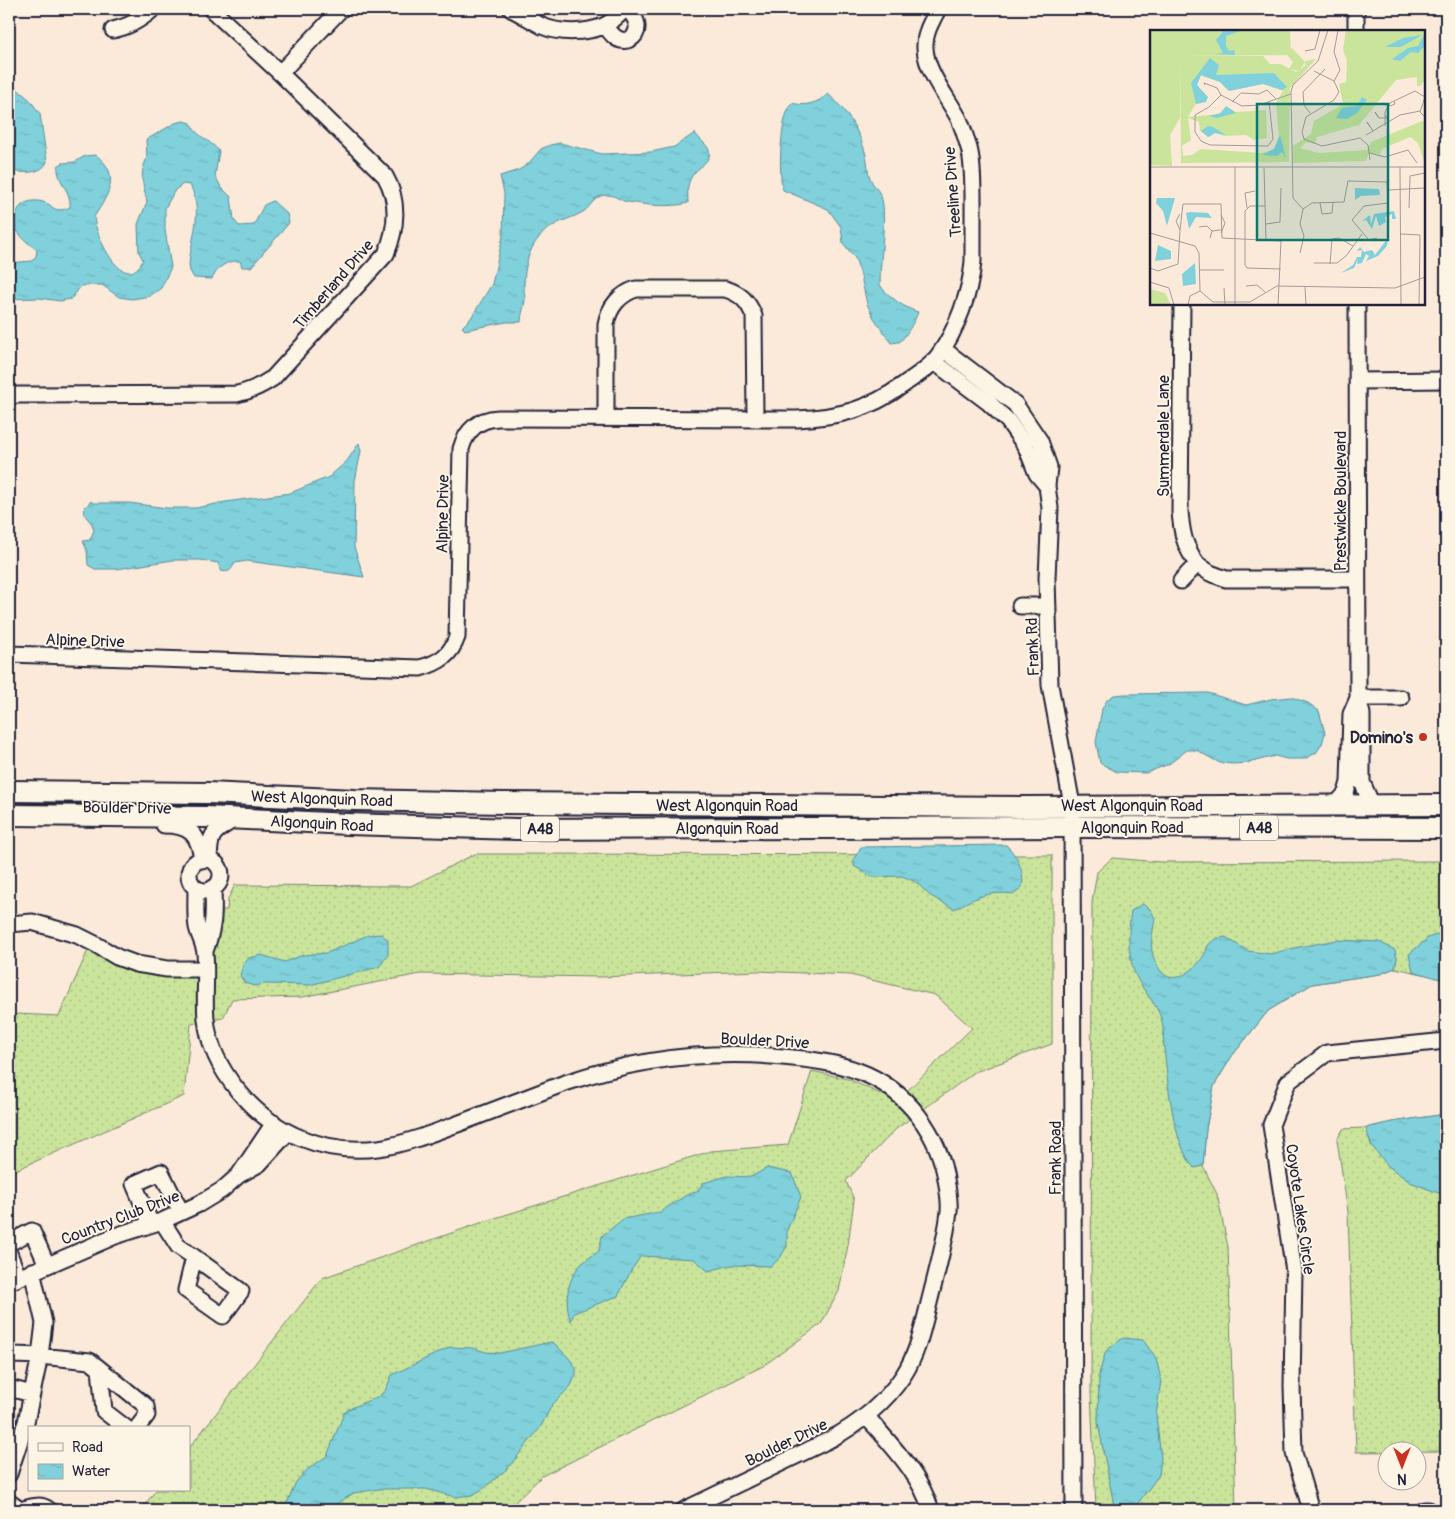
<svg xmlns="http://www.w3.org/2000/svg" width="1455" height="1519" viewBox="0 0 1455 1519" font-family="Pangolin,sans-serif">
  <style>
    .grass { fill: url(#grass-dots); stroke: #76846b }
    .water { fill: url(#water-ripples); stroke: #5a8b9b }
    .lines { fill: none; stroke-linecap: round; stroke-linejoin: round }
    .minor-casing { stroke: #22223b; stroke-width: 19 }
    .major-casing { stroke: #22223b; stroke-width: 24 }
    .minor { stroke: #fcf5e5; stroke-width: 15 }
    .major { stroke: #fcf5e5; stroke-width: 20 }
    .poi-dot { fill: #c8321e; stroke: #fcf5e5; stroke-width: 2 }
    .labels { text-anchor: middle; stroke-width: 4; stroke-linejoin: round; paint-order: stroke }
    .shield { fill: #fcf5e5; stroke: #63616e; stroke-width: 1 }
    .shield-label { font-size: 15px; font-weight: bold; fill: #22223b }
    .street-label { font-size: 16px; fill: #22223b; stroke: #fcf5e5 }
    .poi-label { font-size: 16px; font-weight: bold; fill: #22223b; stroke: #fcf5e5; text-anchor: end }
    .inset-road { fill: none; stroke: #a49a9a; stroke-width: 1 }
    .view { fill: #0f766e; fill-opacity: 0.15; stroke: #0f766e; stroke-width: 2.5 }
    .inset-edge { fill: none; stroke: #22223b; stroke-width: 2.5 }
  </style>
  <defs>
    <pattern id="grass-dots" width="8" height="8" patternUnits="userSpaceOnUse" patternTransform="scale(1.25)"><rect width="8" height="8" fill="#cae59b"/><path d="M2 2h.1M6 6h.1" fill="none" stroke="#adc486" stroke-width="1.8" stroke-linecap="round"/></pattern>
    <pattern id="water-ripples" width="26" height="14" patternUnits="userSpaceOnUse" patternTransform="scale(1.25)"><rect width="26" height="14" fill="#80d1db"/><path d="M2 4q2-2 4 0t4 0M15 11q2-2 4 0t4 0" fill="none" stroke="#6eb3bd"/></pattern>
  </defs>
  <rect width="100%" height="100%" fill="#fbead9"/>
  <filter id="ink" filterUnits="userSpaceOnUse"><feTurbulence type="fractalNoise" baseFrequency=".02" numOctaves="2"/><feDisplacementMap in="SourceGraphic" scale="10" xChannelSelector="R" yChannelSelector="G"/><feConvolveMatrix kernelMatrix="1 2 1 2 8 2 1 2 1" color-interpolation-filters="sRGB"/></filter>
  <g filter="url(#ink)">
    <path class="grass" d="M475 854 1052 855V1044L975 1072 896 1129 846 1181 854 1200 848 1245 839 1291 821 1324 763 1366 542 1476 507 1510H141L156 1490H189V1448L322 1278 492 1219 711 1151 788 1145 812 1071 848 1079 885 1096 896 1082 908 1090 972 1028 935 995 850 975 757 971 601 977 420 974 302 997 232 999 223 1018 191 1024 184 1096 9 1173V1018L17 1014 59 1016 89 948C100 955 111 963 123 967 151 978 182 976 212 976L213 947 218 910H227L228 899 235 885 411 886Z
      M1112 858 1161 862 1446 861V979L1395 968 1380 974 1312 984 1268 1011 1232 1056 1214 1086 1206 1129 1203 1166 1217 1194 1228 1247 1236 1510H1096L1091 1393 1092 902 1097 872Z
      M1446 1114V1451L1356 1452 1348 1212 1337 1140 1343 1129 1366 1128 1392 1122Z"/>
    <path class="water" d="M9 82 30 100 40 114 47 162C42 173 28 173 17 172L9 166Z
      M828 94C846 109 860 132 866 155 868 162 867 171 870 178 874 188 881 190 883 205 885 231 880 258 880 285 887 296 906 309 918 312 917 317 904 340 899 342 898 342 892 343 891 343L874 318 867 304 860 272 855 258 843 243 841 227 828 209 783 190C778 174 780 116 792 103 805 107 818 103 828 94Z
      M184 121 191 123C193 134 211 141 219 151L215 176 221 187 231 197 234 220 239 226 254 225 264 205 273 201 287 214 289 223 251 267H242L240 261C226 260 217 268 212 279L194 278 190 271 189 265C191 237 204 212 190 185L183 184 175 190 165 208V230L171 267 161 288 150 296 132 299 119 297 102 285H89L81 286 71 299 60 301 39 298 9 299V263L32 261 36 256 37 250C26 241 11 232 16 215 20 200 36 198 48 204 51 205 52 208 55 209 60 211 66 209 70 207 72 191 56 181 58 166L63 163 75 162 85 156 96 155C122 175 108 195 94 217 95 235 124 298 143 260L139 252 138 224 147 202 142 179 143 169 147 157 146 140 175 123Z
      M695 133C698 138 705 143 708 148 715 160 697 167 692 176 686 185 688 194 688 203 670 208 646 205 628 202 620 201 616 195 607 195 594 195 592 206 583 212 573 218 559 221 549 228 529 243 524 265 524 289 524 292 525 296 525 300 524 308 521 314 521 322H506L465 330 462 327 471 318 492 284 503 236 504 193 500 176 519 170 528 164 541 149 550 145 560 143 602 154 651 152 674 147Z
      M359 443 361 451 355 481 354 547 364 577 247 561 235 563C231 570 230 573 221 571L218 563 201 560H173L117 569H95L88 565 87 551 83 541 90 540 94 530 92 524 84 514 85 507 91 501 93 503H129L167 508H196L225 502 290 493 329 477 347 461Z
      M1208 693 1246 705 1271 699 1291 697 1308 703 1319 711 1325 733 1322 744 1316 753 1304 759H1287L1275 756 1248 763 1233 764 1220 763 1196 750H1187L1169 764 1146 773 1117 772 1100 763 1096 742 1102 709 1107 700 1114 695 1125 694Z
      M1006 845C1017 855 1025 872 1022 887L1014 894C987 891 977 897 954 909L929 895 916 882 902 876 872 877 854 866V859L861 847Z
      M1142 904 1150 909 1155 918C1152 939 1147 951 1160 970 1173 989 1198 968 1205 953 1207 951 1206 948 1208 946 1211 940 1218 938 1225 937L1248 951 1271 954 1294 948 1337 940 1379 942 1395 950 1397 959 1395 968 1380 974 1312 984 1268 1011 1232 1056 1214 1086 1206 1129 1203 1166 1194 1168C1172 1142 1168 1082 1164 1048 1163 1038 1164 1027 1161 1018 1156 1003 1144 992 1137 978 1127 958 1128 933 1131 911Z
      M1446 931V979L1443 980 1413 971 1409 954 1428 938Z
      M381 934 388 940V955L379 967 310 985 265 984 254 986 245 983 240 976 243 965 249 958 261 955 285 962 303 955 327 953 368 935Z
      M1446 1114V1196L1410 1182 1388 1166 1371 1145 1366 1128 1392 1122Z
      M767 1168 792 1173 801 1197 787 1230V1246L780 1258 771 1266 732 1265 708 1271 694 1259 641 1256 632 1269 618 1296 574 1313 571 1321C564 1305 567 1283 577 1269 582 1262 592 1256 599 1251L602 1236 623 1219 660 1212 688 1194 697 1192 703 1183 727 1176 751 1177Z
      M1123 1338 1143 1340 1156 1358 1161 1380 1156 1415 1161 1458 1159 1475 1133 1510H1116L1114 1506 1098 1423 1099 1374 1106 1351Z
      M551 1342 555 1344 569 1358 576 1368V1375L570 1387 552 1405 540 1428 508 1468 483 1489 472 1495 455 1497 426 1489H379L354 1493 326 1510H278L288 1501 296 1482 308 1469 327 1456 344 1413 349 1409 379 1396 385 1391 392 1375 450 1347 472 1348 486 1352 500 1353Z"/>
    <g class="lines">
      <g class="minor-casing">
        <path id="minor" d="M511 9C522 14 532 21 542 26 561 34 585 33 604 26 612 22 619 15 625 9
          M605 25C608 29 611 34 615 37 625 45 638 38 637 26 637 19 632 14 628 9
          M113 30C130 26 140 20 153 9
          M1356 31V9
          M280 73 341 9
          M1357 304 1358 698 1362 714V782L1372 805
          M943 349 1015 404 1040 441 1049 467 1047 486 1050 508 1047 578 1050 685 1072 805 1074 1510
          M933 361 989 403 1008 421 1026 447 1037 474 1047 486
          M1358 381 1446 380
          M9 397 16 395H30L237 394C251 391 261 386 273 378L386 254C397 228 399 200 385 176L280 73 211 9
          M606 418V324C609 307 620 294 636 289H725C740 293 748 301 754 316L755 419
          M1197 564 1210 573 1226 579H1357
          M1181 581 1197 564C1184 545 1182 534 1180 512L1182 304
          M1020 606H1048
          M9 654 420 668C439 663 451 655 457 637L461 449C466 430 479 419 498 418L797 419C838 417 869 410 903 385 915 376 929 369 938 356 956 332 971 291 973 261 973 247 973 233 973 219 973 200 974 165 969 148 966 138 963 128 959 119 948 98 926 72 925 48 924 33 932 21 938 9
          M1358 698H1401
          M1329 805 1338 802 1346 793 1349 782 1351 714 1358 698
          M164 825C190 825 199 834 202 860
          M189 875a16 16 0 1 1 32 0a16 16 0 1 1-32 0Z
          M209 860C210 832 212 833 235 819
          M196 888C196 900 195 915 197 927 199 936 204 944 205 953 207 974 204 997 206 1019 211 1070 254 1119 301 1138 361 1162 404 1144 460 1123 495 1110 530 1096 565 1083 639 1058 716 1049 793 1058 815 1060 837 1063 858 1071 907 1089 940 1134 947 1185 948 1193 950 1202 949 1211 946 1239 938 1267 931 1295 924 1322 919 1352 903 1376 884 1404 859 1424 829 1440L684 1510
          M9 924 32 922 77 935 95 944 117 957 136 964 167 969H205
          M205 951C214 927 214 914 213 888
          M274 1123 239 1175 259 1164 288 1132
          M162 1221 178 1246 194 1257 186 1290 223 1316 241 1291 194 1257
          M151 1224 134 1184 161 1172 181 1212
          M9 1243 32 1231 47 1265
          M9 1253 18 1277
          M9 1282 115 1236 162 1221 199 1204 222 1190 239 1175
          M9 1357 14 1355 40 1356 90 1361 146 1406 147 1415 137 1428
          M100 1369 104 1411 126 1428
          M9 1388 32 1394
          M867 1417C891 1445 920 1474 931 1510
          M9 1474 26 1422 40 1356 44 1323 32 1271
          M9 1502 20 1510C31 1507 40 1503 49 1510
          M1311 1510 1294 1453 1292 1386 1294 1271 1271 1125 1288 1082 1327 1053 1446 1041
          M1424 1510H1429"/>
      </g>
      <g class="major-casing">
        <path id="major" d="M9 791 208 793 355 800 503 803 1025 807 1446 805
          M9 815 206 817 348 824 516 829 1072 827 1446 828"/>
      </g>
      <use href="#minor" class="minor"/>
      <use href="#major" class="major"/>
    </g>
  </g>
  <circle class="poi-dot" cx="1423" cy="737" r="5"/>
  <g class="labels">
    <g class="shield">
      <rect x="1240" y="815.5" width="38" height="25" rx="4"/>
      <rect x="521" y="816.5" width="38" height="25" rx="4"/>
    </g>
    <g class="shield-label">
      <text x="1259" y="833">A48</text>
      <text x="540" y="834">A48</text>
    </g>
    <g class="street-label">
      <text transform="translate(952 192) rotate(-94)" y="6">Treeline Drive</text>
      <text transform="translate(333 284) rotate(-49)" y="6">Timberland Drive</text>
      <text transform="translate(1163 436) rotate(-90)" y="6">Summerdale Lane</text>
      <text transform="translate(1340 501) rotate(-90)" y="6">Prestwicke Boulevard</text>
      <text transform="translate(442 514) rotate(-89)" y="6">Alpine Drive</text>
      <text transform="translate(85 640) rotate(2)" y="6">Alpine Drive</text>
      <text transform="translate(1032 647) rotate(-92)" y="6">Frank Rd</text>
      <text transform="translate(322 798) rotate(2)" y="6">West Algonquin Road</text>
      <text x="727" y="811">West Algonquin Road</text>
      <text x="1132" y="811">West Algonquin Road</text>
      <text transform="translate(127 807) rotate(1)" y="6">Boulder Drive</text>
      <text transform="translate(322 823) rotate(3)" y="6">Algonquin Road</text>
      <text x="1132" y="833">Algonquin Road</text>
      <text x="727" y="834">Algonquin Road</text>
      <text transform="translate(765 1040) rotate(3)" y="6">Boulder Drive</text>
      <text transform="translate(1055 1158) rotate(-90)" y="6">Frank Road</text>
      <text transform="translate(1301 1209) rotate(82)" y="6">Coyote Lakes Circle</text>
      <text transform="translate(120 1217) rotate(-21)" y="6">Country Club Drive</text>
      <text transform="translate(786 1442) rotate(-26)" y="6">Boulder Drive</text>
    </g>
    <g class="poi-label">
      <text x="1413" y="743">Domino's</text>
    </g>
  </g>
  <g transform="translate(1150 30)">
    <rect width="275" height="275" fill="#fbead9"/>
    <path d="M196 0H275V50L270 56H267V47L246 50 209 95 167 107 165 114 156 112 150 118 169 123 217 120 221 112 272 91 275 92V135L268 113 260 107 232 119 230 125 219 123 216 131 143 133V116L161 104 164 91 193 74 189 54 196 52 197 31 193 20ZM30 26H113L120 34H131L146 42 155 36V31L166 29 140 58 139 132 31 133ZM49 45 70 52 79 61 113 54 133 61 126 73 129 106 124 119 112 123 51 119 42 125 33 126 32 116 41 110 38 88 49 92 50 101 59 107 65 103 74 106 96 105 104 110 117 108 116 80 86 82 76 76 69 84 38 87 45 75 57 68 47 55Z" fill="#cae59b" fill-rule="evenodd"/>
    <path d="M142 18 155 32 149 41 139 39 143 32 137 25ZM0 259 15 263 21 275H0Z" fill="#cae59b"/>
    <path d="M0 0H140L141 25 30 26V88L20 105 22 136 0 135Z" fill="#cae59b"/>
    <path d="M74 0H93L76 6V16L79 21 84 20 85 25 63 24 73 23 66 10ZM275 3 274 17 268 23 261 22 250 31 242 29 258 18 268 16ZM272 5 251 17H235L253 8ZM60 28 69 35 66 45 124 43 137 57 132 60 113 54 79 61 70 52 51 45 47 55 58 67 56 72 46 74 41 53ZM212 67 217 70 207 83 197 89 186 88 192 78 207 76ZM76 76 86 83 67 88 59 86 71 83ZM58 96 63 97 76 105 65 103 58 107 51 101ZM130 105 136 128 132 122 127 126 112 125 124 119ZM205 158 229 159 230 165 211 166 205 170ZM7 168H25L17 196 13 181 6 173ZM244 181 246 189H242V184L235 187 236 192 229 196 226 186 222 199 216 190 212 191 220 185 221 194 224 184ZM40 182 58 183 62 188 46 187 39 199 36 183ZM238 208 237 216 228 226 216 231 219 226 216 224 212 233 207 234 208 229 204 238 191 243 203 235 207 227H211L212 220 207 221 210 217 214 222 222 220 225 225ZM8 215 21 221V229L5 231ZM45 233 46 254 33 256 32 244Z" fill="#80d1db"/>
    <path class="inset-road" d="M155 21 165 19 170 0M164 41 184 51 189 62 184 70 156 87 152 102 154 109 172 116 210 108 218 115 220 130M184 51 190 40 184 22 188 0M55 55 54 53 67 58 71 65M275 67 270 82 275 87M82 72 91 63 109 64 117 60 126 69M119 72 123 109 118 116 60 115 51 111 45 102V85L59 77 71 65 92 76 109 75 141 64M236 75 232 73 240 76 245 74 244 71M160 83 154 75 153 62 175 39M228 87 225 82 229 88H237L235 85M235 96V82L240 73 265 61 275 67M220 97 217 92 223 101M216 105 250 85 270 81M219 123 235 127 258 120 267 133M0 137H275M85 137V275M250 137 251 275M114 138 116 210M239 160 275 158M170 173 172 184 182 183 183 173M115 176H100L95 181V235L97 238 131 239M97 178 95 163 105 161M259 178 260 146 275 143M153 179 162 173 194 172 198 151 237 152 238 173 214 176 202 190 219 210 227 208M153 179 143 168 141 62 143 55 168 31 178 0M116 194 130 192 131 158M49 197 57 196 62 201M30 200 33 174H71L72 208 131 211 128 275M0 203 45 216 49 223 50 261 63 272H100L127 256 245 258 275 247M71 203 75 193 71 185M251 204 270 205 269 275M60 208 62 201 71 200M150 223 154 206 150 194 153 179M164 233H187L196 226 212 204M180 234 182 209 189 208 203 216M0 238 8 241 28 234 30 200 26 191 30 184M50 240H74M0 252 19 258 24 275M96 256 107 255 115 262M155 257 156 275M74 258 75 275M38 275 40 266 50 261"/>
    <path class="view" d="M107 74H238V210H107Z"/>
    <rect width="275" height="275" class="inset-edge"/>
  </g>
  <rect width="1455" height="1519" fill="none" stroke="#fcf5e5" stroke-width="30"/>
  <rect x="15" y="15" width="1425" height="1489" fill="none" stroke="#22223b" stroke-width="2" filter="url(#ink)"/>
  <rect x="28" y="1426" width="162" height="65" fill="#fcf5e5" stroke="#a5a1a1"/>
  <rect x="38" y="1443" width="25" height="8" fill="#fcf5e5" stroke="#a5a1a1"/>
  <text x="72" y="1452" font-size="15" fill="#22223b">Road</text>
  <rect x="38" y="1464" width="25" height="15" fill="url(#water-ripples)" stroke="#a5a1a1"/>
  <text x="72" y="1476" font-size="15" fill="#22223b">Water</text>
  <g transform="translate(1402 1466) rotate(180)"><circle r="24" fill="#fcf5e5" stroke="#a5a1a1"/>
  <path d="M0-4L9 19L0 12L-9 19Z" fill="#c8321e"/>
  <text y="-8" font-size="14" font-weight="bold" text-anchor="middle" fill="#22223b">N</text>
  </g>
</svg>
